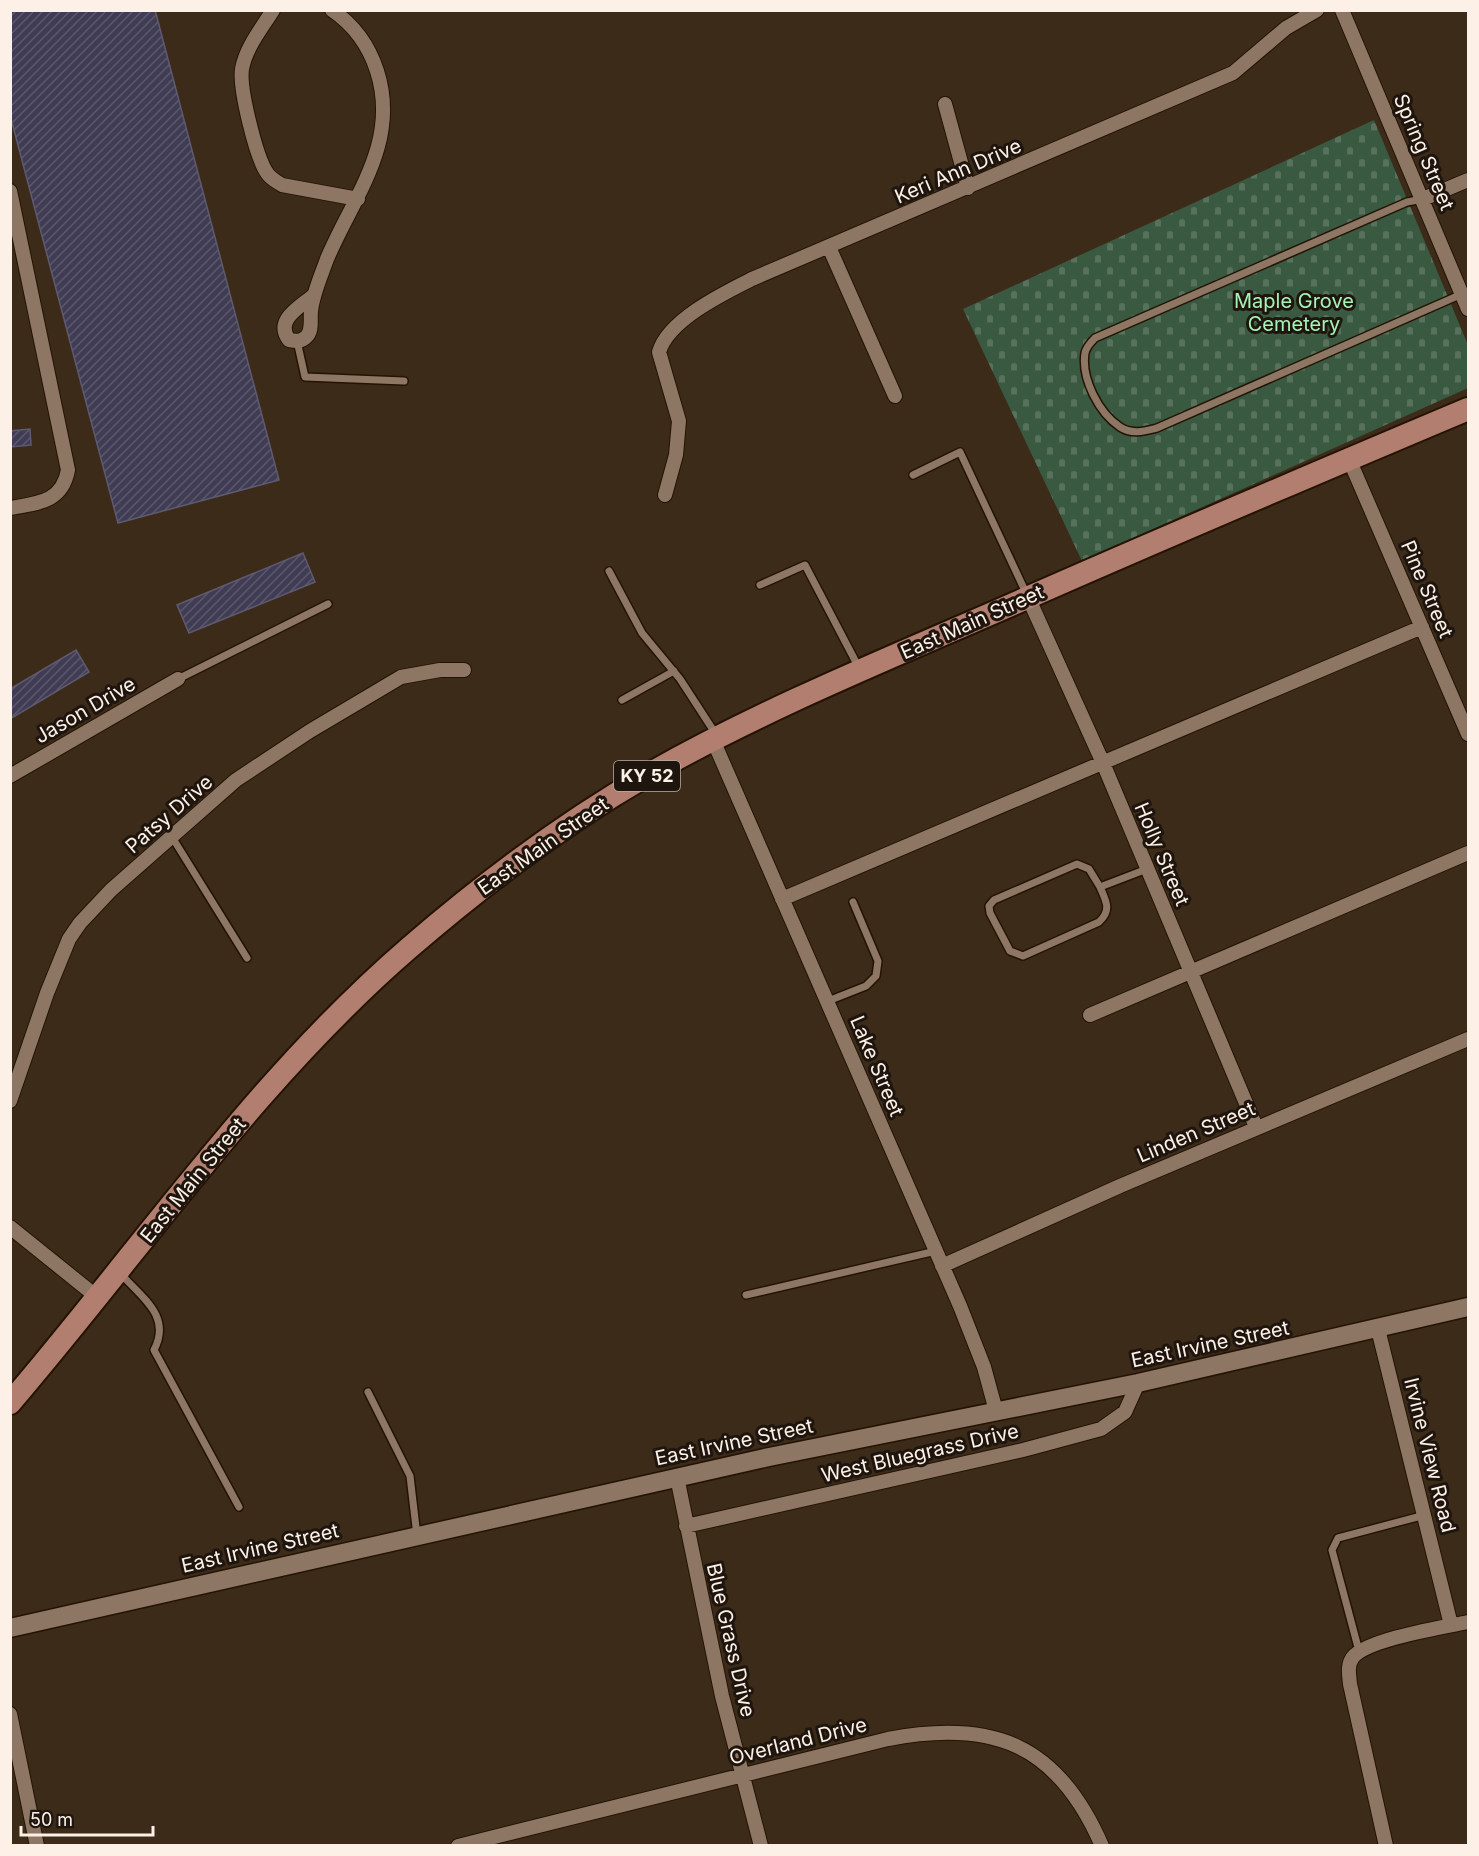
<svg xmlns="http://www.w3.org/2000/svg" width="1479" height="1856" viewBox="0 0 1479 1856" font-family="Inter,sans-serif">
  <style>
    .cemetery { fill: url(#cemetery-stones) }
    .building { fill: url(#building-hatch); stroke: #5e5a72; stroke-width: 1.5 }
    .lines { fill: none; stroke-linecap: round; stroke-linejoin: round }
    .service-casing { stroke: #241303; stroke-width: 10 }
    .minor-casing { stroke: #241303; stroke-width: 16 }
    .tertiary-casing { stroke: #241303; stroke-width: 21 }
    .primary-casing { stroke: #241303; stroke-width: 26 }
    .service { stroke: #8d7764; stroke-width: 7 }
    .minor { stroke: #8d7764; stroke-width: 14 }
    .tertiary { stroke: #8d7764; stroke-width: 18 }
    .primary { stroke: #b27e70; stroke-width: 22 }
    .labels { text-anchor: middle; stroke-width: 6; stroke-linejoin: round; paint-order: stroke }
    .shield { fill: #1e150e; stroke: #baaea5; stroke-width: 1.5 }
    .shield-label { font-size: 18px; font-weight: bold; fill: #fdf0e6 }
    .street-label { font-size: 20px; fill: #fdf0e6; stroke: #1e150e }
    .park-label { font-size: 20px; fill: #a4f4b7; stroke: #1e150e }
  </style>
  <defs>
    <pattern id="cemetery-stones" width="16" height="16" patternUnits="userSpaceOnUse" patternTransform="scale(1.5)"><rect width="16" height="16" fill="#395941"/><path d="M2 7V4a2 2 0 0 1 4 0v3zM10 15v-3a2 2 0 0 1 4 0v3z" fill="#57715c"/></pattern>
    <pattern id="building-hatch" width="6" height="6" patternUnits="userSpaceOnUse" patternTransform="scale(1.5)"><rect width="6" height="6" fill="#403c53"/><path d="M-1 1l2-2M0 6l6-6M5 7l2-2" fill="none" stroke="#5c586c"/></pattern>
  </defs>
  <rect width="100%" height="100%" fill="#3d2b1a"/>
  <path class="cemetery" d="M1374 120 1468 345V388L1082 561 963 309Z"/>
  <path class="building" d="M10 10H155L279 480 118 523 10 115Z
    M30 429 31 445 10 447V431Z
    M303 553 315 582 189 633 177 605Z
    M76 650 89 672 10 719V689Z"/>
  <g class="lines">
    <g class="service-casing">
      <path id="service" d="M1423 199 1407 202 1095 338C1091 342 1086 348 1085 353 1081 379 1099 413 1120 427 1132 435 1145 431 1157 428L1462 294
        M297 341 305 377 404 381
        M913 475 960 452 1027 595
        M609 571 642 633 680 679 717 736
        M760 585 805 565 859 668
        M178 679 328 604
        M622 700 674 671
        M172 837 247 958
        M1100 887 1089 869 1077 864 994 900 989 906 990 913 1010 951 1023 956 1099 922C1112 910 1106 901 1100 887L1147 869
        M828 1001 866 986 876 976 878 961 853 902
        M120 1273C142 1298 172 1316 154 1350L239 1507
        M746 1295 936 1251
        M368 1392 410 1476 417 1536
        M1359 1651 1332 1550 1338 1538 1425 1515"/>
    </g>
    <g class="minor-casing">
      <path id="minor" d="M273 10C262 28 246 47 242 69 239 88 256 157 267 173 271 179 276 181 282 185L358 199
        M1342 10 1468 309
        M945 104 968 188
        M10 191 68 470C62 502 39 503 10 508
        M1423 199 1468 180
        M829 247 895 396
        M314 295C300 307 274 320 289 340 295 341 301 342 306 337 313 331 310 320 311 311 313 293 321 276 327 259 353 197 400 143 377 71 369 46 354 25 332 10
        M1349 459 1468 734
        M665 495 676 455 679 421 659 352C668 320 724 293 752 279L1233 73 1286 28 1317 10
        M1028 597 1103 763 1256 1127
        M713 740 960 1306 984 1367 996 1411
        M10 776 178 679
        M782 899 1422 627
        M1090 1015 1468 853
        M10 1101 47 993 69 939 80 923 111 890 236 780 310 731 401 677 440 670H464
        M10 1227 97 1297
        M942 1266 1120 1186 1468 1039
        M1378 1329 1451 1625
        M677 1477 722 1696 761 1846
        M686 1526 1023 1450 1101 1429 1125 1412 1138 1383
        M10 1714 37 1846
        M458 1846 888 1739C993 1719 1058 1744 1102 1846
        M1386 1846 1350 1684C1349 1674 1347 1665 1353 1657 1368 1639 1444 1627 1468 1622"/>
    </g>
    <g class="tertiary-casing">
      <path id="tertiary" d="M10 1628 769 1457 1138 1383 1468 1307"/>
    </g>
    <g class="primary-casing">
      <path id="primary" d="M10 1403C141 1250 256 1080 409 948 484 883 564 823 651 773 766 708 890 658 1011 605 1163 538 1316 473 1468 409"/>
    </g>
    <use href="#service" class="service"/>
    <use href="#minor" class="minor"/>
    <use href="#tertiary" class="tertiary"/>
    <use href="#primary" class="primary"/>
  </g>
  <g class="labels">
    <rect class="shield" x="614" y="761" width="66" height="30" rx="4.5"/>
    <g class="shield-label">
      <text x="647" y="782">KY 52</text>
    </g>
    <g class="street-label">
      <text transform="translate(1424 152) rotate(67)" y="7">Spring Street</text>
      <text transform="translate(958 171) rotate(-23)" y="7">Keri Ann Drive</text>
      <text transform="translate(1427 589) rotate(67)" y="7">Pine Street</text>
      <text transform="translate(972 622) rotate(-24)" y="7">East Main Street</text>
      <text transform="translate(85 710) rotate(-30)" y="7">Jason Drive</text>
      <text transform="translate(169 814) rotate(-41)" y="7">Patsy Drive</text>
      <text transform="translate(543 846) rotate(-35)" y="7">East Main Street</text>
      <text transform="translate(1162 854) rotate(67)" y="7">Holly Street</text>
      <text transform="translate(877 1066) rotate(67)" y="7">Lake Street</text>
      <text transform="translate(1196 1132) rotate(-23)" y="7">Linden Street</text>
      <text transform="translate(193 1180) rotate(-51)" y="7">East Main Street</text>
      <text transform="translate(1210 1344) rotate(-12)" y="7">East Irvine Street</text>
      <text transform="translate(734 1442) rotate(-12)" y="7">East Irvine Street</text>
      <text transform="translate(920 1453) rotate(-13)" y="7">West Bluegrass Drive</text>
      <text transform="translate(1430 1455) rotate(76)" y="7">Irvine View Road</text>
      <text transform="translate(260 1548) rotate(-13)" y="7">East Irvine Street</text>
      <text transform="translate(731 1640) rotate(77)" y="7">Blue Grass Drive</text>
      <text transform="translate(798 1741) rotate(-14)" y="7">Overland Drive</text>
    </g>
    <g class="park-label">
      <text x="1294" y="308">Maple Grove<tspan x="1294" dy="23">Cemetery</tspan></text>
    </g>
  </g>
  <rect width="1479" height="1856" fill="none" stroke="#fdf0e6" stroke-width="24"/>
  <path d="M21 1826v9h132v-9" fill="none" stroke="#fdf0e6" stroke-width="3"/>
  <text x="30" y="1826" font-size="18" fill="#fdf0e6" stroke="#1e150e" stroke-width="4.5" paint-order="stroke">50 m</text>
</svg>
